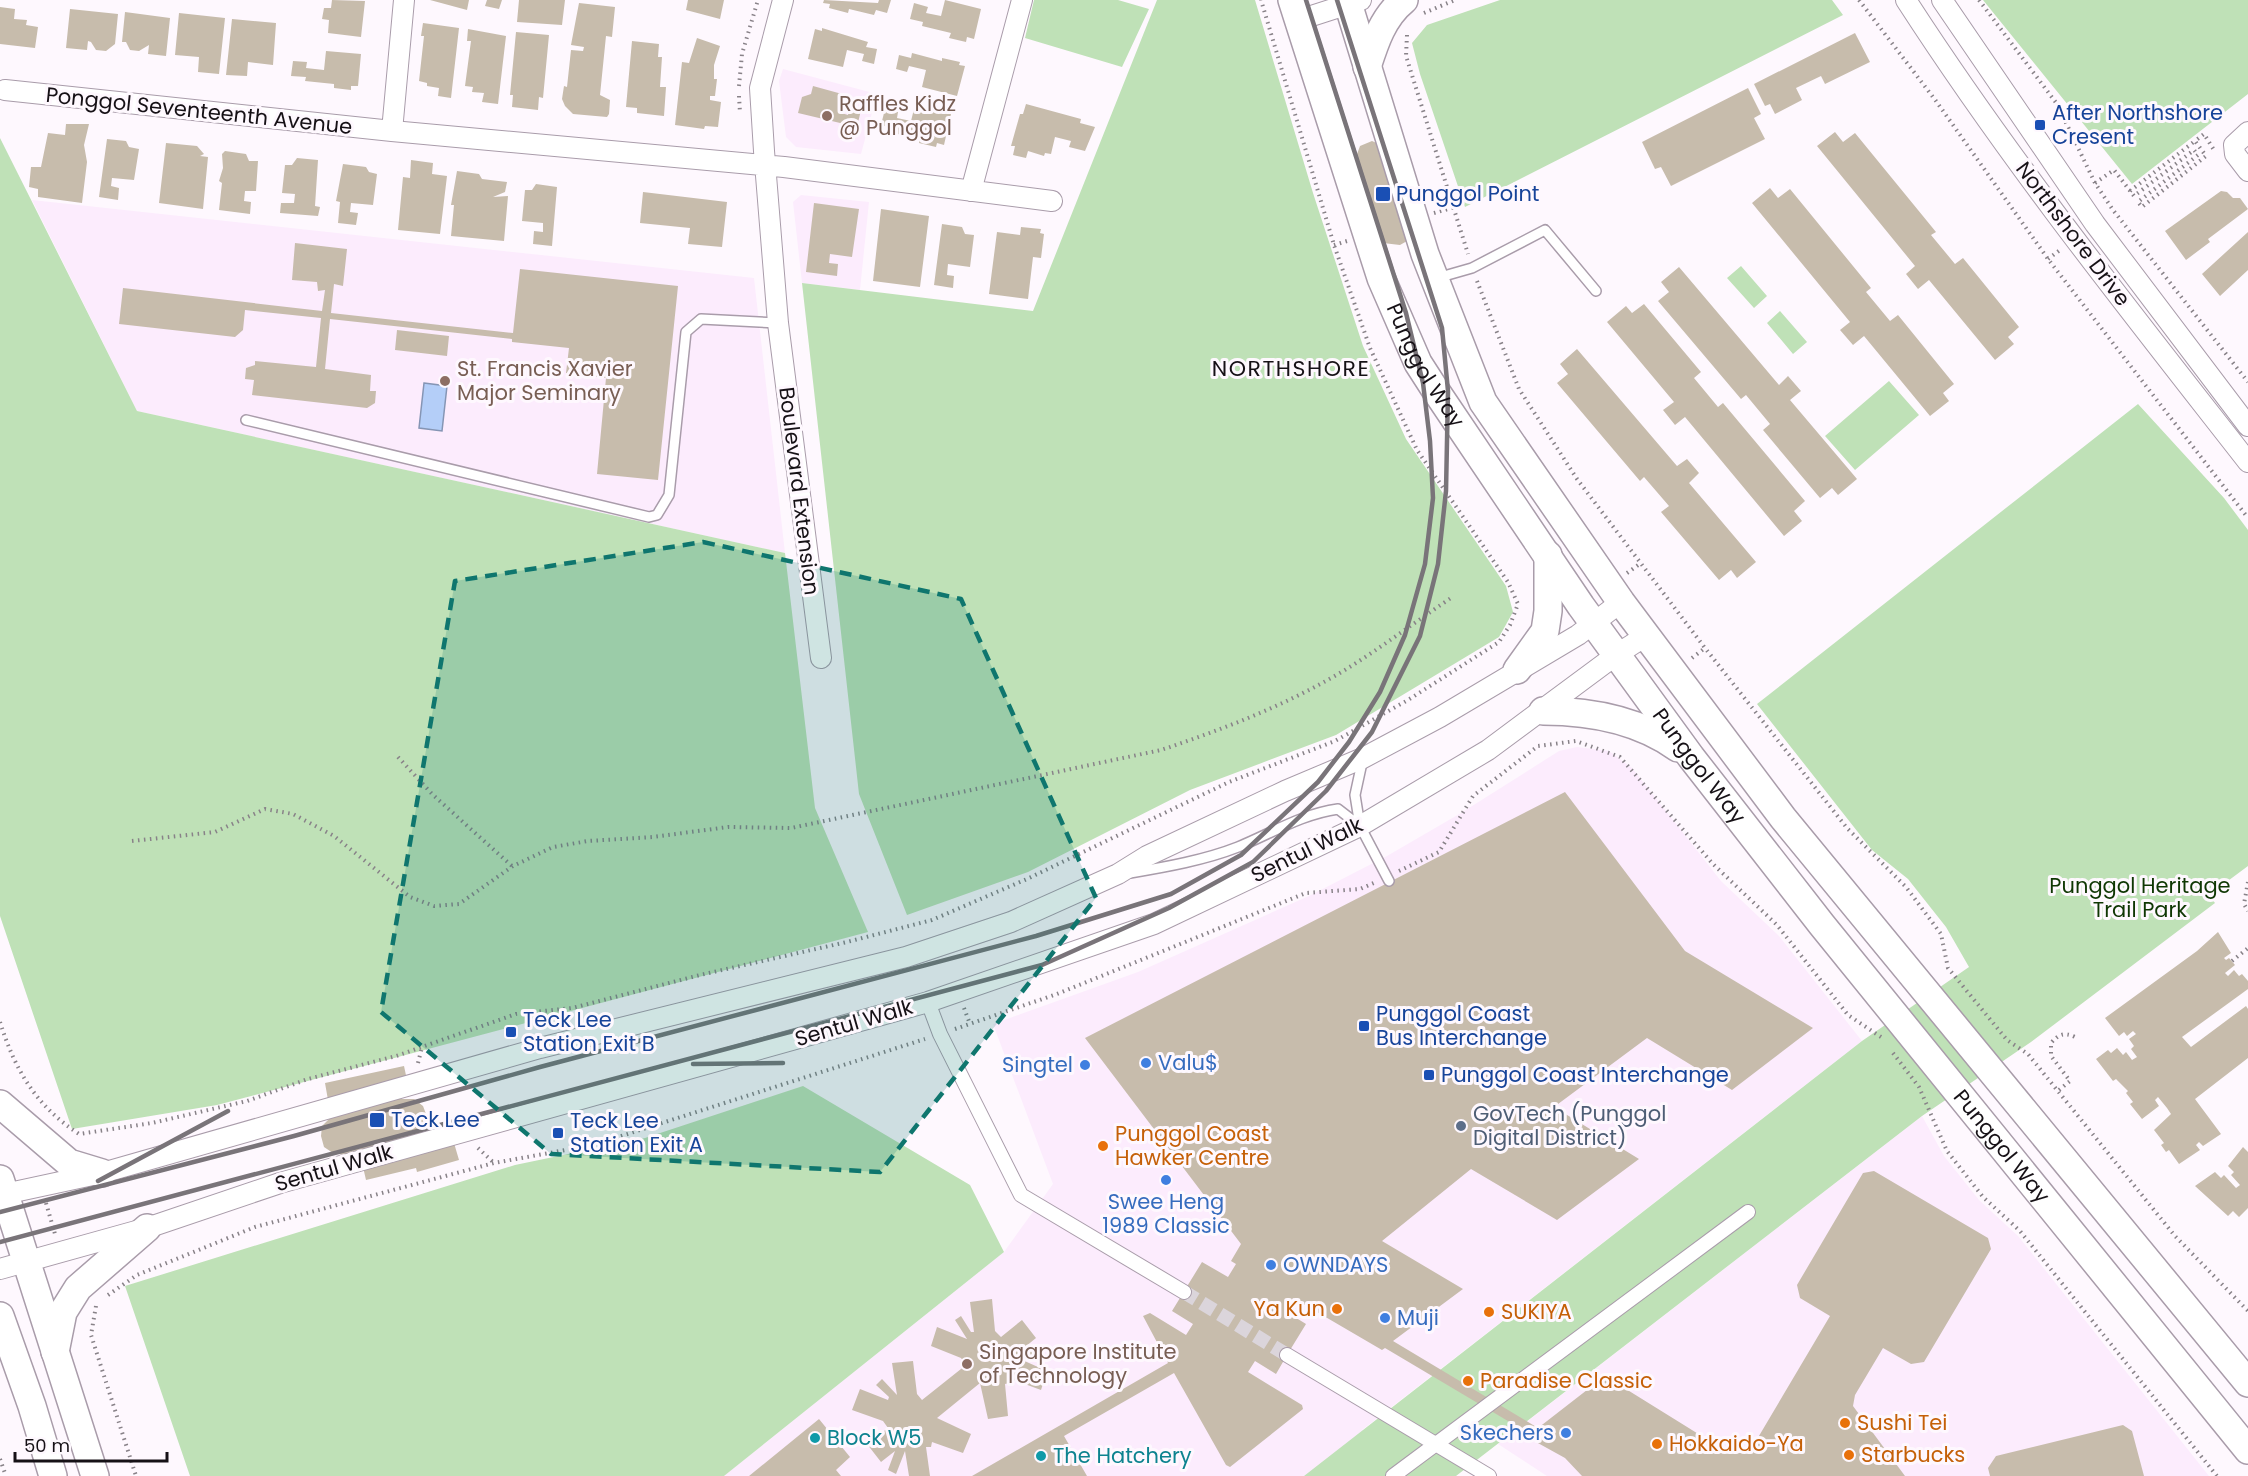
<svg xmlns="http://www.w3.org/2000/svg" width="2248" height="1476" viewBox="0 0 2248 1476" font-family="Poppins,sans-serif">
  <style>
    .built { fill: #fcecfd }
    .green { fill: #bfe1b7 }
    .water { fill: #b4cef8; stroke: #8595b4; stroke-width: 1.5 }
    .building { fill: #c7bcac }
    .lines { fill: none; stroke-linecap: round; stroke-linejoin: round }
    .pedestrian-tunnel { stroke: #dbd5db; stroke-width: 14; stroke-dasharray: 14 7; stroke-linecap: butt }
    .service-casing { stroke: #a99caa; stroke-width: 12 }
    .pedestrian-casing { stroke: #a99caa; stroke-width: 16 }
    .minor-casing { stroke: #a99caa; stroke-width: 22 }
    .secondary-casing { stroke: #a99caa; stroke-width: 30 }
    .path { stroke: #888288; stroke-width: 4; stroke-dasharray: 1.5 4.5; stroke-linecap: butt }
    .service { stroke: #fff; stroke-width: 9 }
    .pedestrian { stroke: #fff; stroke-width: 14 }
    .minor { stroke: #fff; stroke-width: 20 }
    .secondary { stroke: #fff; stroke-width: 27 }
    .rail { stroke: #797479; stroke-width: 4.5 }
    .marked { fill: #0f766e; fill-opacity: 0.2; stroke: #0f766e; stroke-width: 4.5; stroke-dasharray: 12 8; stroke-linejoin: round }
    .education-dot { fill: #8d6e63; stroke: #fef8fe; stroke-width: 2 }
    .transit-dot { fill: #1a4fb4; stroke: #fef8fe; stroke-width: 2 }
    .shop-dot { fill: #3f7fe0; stroke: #fef8fe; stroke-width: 2 }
    .service-dot { fill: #5c6f8a; stroke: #fef8fe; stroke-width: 2 }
    .food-dot { fill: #e8710a; stroke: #fef8fe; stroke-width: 2 }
    .culture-dot { fill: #0f9aa8; stroke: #fef8fe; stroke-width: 2 }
    .labels { text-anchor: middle; stroke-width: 6; stroke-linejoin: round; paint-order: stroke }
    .education-label { font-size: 21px; fill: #785e54; stroke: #fef8fe; text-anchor: start }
    .street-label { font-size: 21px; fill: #161116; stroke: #fef8fe }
    .transit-label { font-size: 21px; fill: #164399; stroke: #fef8fe; text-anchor: start }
    .park-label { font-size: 21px; fill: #0f3703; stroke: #fef8fe }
    .shop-label { font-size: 21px; fill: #366cbe; stroke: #fef8fe; text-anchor: start }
    .service-label { font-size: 21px; fill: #4e5e75; stroke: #fef8fe; text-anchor: start }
    .food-label { font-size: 21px; fill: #c56008; stroke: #fef8fe; text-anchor: start }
    .culture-label { font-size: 21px; fill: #0d838f; stroke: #fef8fe; text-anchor: start }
    .neighbourhood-label { font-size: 22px; letter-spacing: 1.5px; fill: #161116; stroke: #fef8fe }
  </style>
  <rect width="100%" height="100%" fill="#fef8fe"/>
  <path class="built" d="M783 69 877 94 861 154 796 147 786 137 779 81Z
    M801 195 869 202 860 290 802 283 793 202Z
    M32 200 754 278 785 553 137 411Z
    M1577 747 1609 751 1632 768 1721 881 1779 936 1862 1041 1362 1430 1443 1476H724L1004 1252 1053 1184 993 1024 1138 972 1309 896 1387 856 1461 813 1559 751Z
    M1922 1116 1944 1156 1979 1200 2018 1236 2209 1476H1547L1498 1444Z"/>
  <path class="green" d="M1034 0H1118L1149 9 1122 67 1025 38Z
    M1157 0H1255L1313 193 1363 346 1406 439 1506 586 1513 612 1499 637 1336 735 1190 790 1028 872 907 915 859 794 802 283 1033 311Z
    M1500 0H1832L1843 15 1465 207 1420 74 1412 43 1427 25Z
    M1983 0H2248V94L2132 184Z
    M0 138 137 411 785 553 815 808 868 932 217 1105 72 1129 0 916Z
    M1741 266 1767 296 1754 308 1727 278Z
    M1780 311 1807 342 1793 354 1767 323Z
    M1889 381 1919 415 1855 470 1825 436Z
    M2138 404 2224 498 2248 530V866L2209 895 2215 903 2031 1042 1922 1116 1456 1476H1304L1862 1041 1969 967 1946 927 1908 879 1872 850 1757 704Z
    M803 1086 970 1185 1004 1252 724 1476H190L125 1286 515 1165 645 1138Z"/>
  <path class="water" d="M424 383 447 386 442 431 419 428Z"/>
  <path class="building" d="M332 0 365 1 361 37 328 33 329 20 322 19 324 8H331Z
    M430 0H469L467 10Z
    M487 0H502L499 9 485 6Z
    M519 0H565L562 25 517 22Z
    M688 0H724L720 19 686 10Z
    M824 0 878 3 879 0H891L887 13 876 10 874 15 849 9 848 13 829 8 830 4 823 3Z
    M945 0 981 9 974 39 967 37 966 42 949 38 951 33 922 26 923 22 910 19 914 3 928 7 926 13 941 16Z
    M579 3 615 7 612 37 606 36 600 95 610 100 609 114 607 117 573 114 565 106 562 99 564 86 567 87 571 50 583 51 584 47 571 45Z
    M0 7 15 9 14 19 27 20 26 25 38 27 35 48 0 44Z
    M70 9 118 14 115 44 106 51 96 50 91 42 88 41 87 50 66 48Z
    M125 12 170 18 166 56 148 54 149 45 139 51 130 50 126 42H122Z
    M179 13 225 18 219 74 198 72 199 57 175 55Z
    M232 19 276 23 273 65 248 62 247 76 226 75Z
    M423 23 459 28 451 98 438 96 439 88 427 86V83L419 81 424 36H421Z
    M822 28 868 42 866 47 877 49 874 64 862 61 864 54 847 50 843 67 808 59 815 29 822 31Z
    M468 29 506 36 498 104 482 102 484 93 472 92 473 87 465 86 471 41H467Z
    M516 32 549 35 543 98 539 97 538 110 512 107 513 95H510Z
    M1855 33 1870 62 1825 84 1821 76 1796 88 1802 100 1775 114 1770 104 1765 106 1754 84Z
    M697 38 720 46 714 65V79H717L715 96H710V100L721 102 718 127 705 126 704 129 675 125 682 62 689 63Z
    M632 41 659 44 658 57H662L660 87H666L664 116 637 113V108L626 107Z
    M326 51 361 54 358 86H351V90L334 88V84L305 81 306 77 291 76 293 61 307 62 306 68 324 70Z
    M912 53 942 61V58L960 62 959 65 965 66 957 96 922 87 926 70 909 66 907 72 896 69 899 55 911 58Z
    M813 86 842 94 838 112 848 115 850 107 861 110 857 127 798 113 802 97 811 94Z
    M1748 88 1761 114 1754 118 1765 139 1671 186 1661 167 1655 169 1642 142Z
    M1026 104 1081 119 1080 123 1095 127 1085 151 1069 147 1071 141 1055 137 1051 154 1045 153 1044 156 1028 151 1026 158 1013 155 1015 146H1011L1020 114H1023Z
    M915 105 951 114 944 145 937 143 936 147 919 143 920 139 893 133 894 129 881 125 885 109 898 112 897 118 911 121Z
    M66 124H89L84 145 87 162 82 203 38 197V189L29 187 31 167H41L48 133 65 135Z
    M1835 132 1843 142 1855 133 1936 232 1931 235 1955 264 1963 258 2019 327 2008 337 2014 344 1995 360 1929 280 1918 289 1906 274 1915 266 1817 146Z
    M107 139 126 141 129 147 139 149 134 180 112 178 111 186 119 188 118 200 99 197Z
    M1372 141 1381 145 1411 230 1407 241 1400 245 1383 243 1353 165 1360 146Z
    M166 143 197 146 204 154 200 156 208 157 203 209 159 203Z
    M225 151 246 154 249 161H258L256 191H245L244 201 251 202 250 214 219 210 222 183 219 181 223 168 222 154Z
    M297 158 318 160 315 206 320 207 318 216 280 213 281 203H294L295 194 282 193 285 165H292Z
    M411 160 433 163 432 174 447 176 440 234 398 230 403 177 410 178Z
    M343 164 366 167 369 172 377 174 373 205 351 203 350 212 358 213 356 225 338 223 340 202 336 201Z
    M457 171 479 174 482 179 507 182 505 192 493 197 508 196 504 241 451 236 454 205H451Z
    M536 184 557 187 552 246 533 244 534 231 543 232V223L522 221 525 190H532Z
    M1770 188 1778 198 1790 189 1871 288 1866 292 1890 321 1898 315 1954 384 1943 393 1949 401 1930 416 1864 336 1853 345 1840 330 1850 322 1752 203Z
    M2221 191 2227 192 2233 198H2240L2248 209 2208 239 2210 242 2186 260 2165 231Z
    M643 192 727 202 722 247 688 244 690 228 640 223Z
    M814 203 859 209 852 257 830 254 829 263 838 264 837 276 806 272Z
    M881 209 929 216 920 287 873 281Z
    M942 224 962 227 965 234 974 235 970 267 948 264 947 275 954 276 953 288 934 285Z
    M1021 227 1041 229 1040 233 1044 234 1041 258 1033 257 1028 299 989 294 997 232 1020 235Z
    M2248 232V270L2220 296 2202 274Z
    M295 243 347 249 343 286 334 284 331 313 513 333 520 269 678 286 658 480 597 474 606 378 566 373 569 348 512 342V339L330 319 325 369 371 375 370 391H376L375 403 367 408 252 395 254 380 245 379 246 368 255 365V361L316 367 321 318 245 310 243 330 235 337 119 324 123 288 322 311 325 290 318 291 317 282 292 280Z
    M1679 267 1779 385 1788 376 1801 391 1790 400 1857 479 1838 495 1832 488 1820 498 1763 430 1770 424 1746 395 1741 399 1658 301 1669 292 1661 282Z
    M1644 304 1701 372 1694 378 1718 407 1723 403 1805 501 1794 511 1802 521 1784 536 1685 417 1675 425 1663 410 1674 402 1607 322 1626 306 1632 313Z
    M397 330 449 336 447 356 395 350Z
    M1577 349 1677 466 1687 459 1699 473 1689 483 1756 562 1737 578 1731 570 1719 580 1661 512 1669 506 1644 477 1640 481 1557 383 1568 374 1560 364Z
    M1565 792 1685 951 1813 1028 1732 1090 1647 1038 1554 1107 1639 1159 1557 1220 1471 1169 1382 1241 1463 1289 1393 1341 1538 1428 1605 1376 1729 1453H1744L1753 1446 1830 1316 1800 1298 1797 1285 1863 1173 1874 1171 1988 1238 1991 1249 1924 1362 1911 1364 1883 1348 1855 1395 1853 1406 1905 1476H1582L1565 1458 1527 1437 1530 1434 1385 1348 1382 1350 1293 1298 1285 1311 1306 1324 1287 1355 1276 1374 1255 1361 1248 1372 1302 1405 1303 1409 1230 1467 1226 1465 1174 1373 1064 1436 1087 1476H972L1168 1363 1143 1316 1150 1313 1186 1335 1193 1324 1172 1311 1202 1262 1228 1277 1236 1264 1231 1261 1241 1244 1085 1038Z
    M2218 932 2231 953 2224 958 2226 960 2229 958 2235 965 2225 973 2228 976 2234 970 2239 976 2242 974 2248 981V989L2182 1037 2191 1047 2246 1006 2248 1009V1058L2195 1099 2221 1134 2203 1146 2199 1142 2196 1145 2200 1150 2179 1164 2169 1150 2166 1152 2161 1145 2164 1143 2154 1130 2171 1114 2167 1108 2158 1097 2155 1100 2159 1106 2142 1119 2130 1104 2133 1102 2126 1093 2128 1091 2116 1079 2113 1081 2096 1059 2108 1050 2111 1053 2117 1048 2123 1055 2126 1052 2132 1060 2137 1057 2131 1049 2134 1046 2129 1039 2136 1034 2133 1031 2127 1036 2124 1032 2119 1036 2105 1018 2197 951Z
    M404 1066 407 1080 397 1099H414L423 1106 426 1114V1123L421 1133 414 1138 454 1143 459 1160 417 1172 416 1168 366 1180 363 1167 389 1144 344 1155 333 1153 324 1147 321 1136 322 1126 331 1117 325 1083Z
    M2243 1147 2248 1152V1208L2239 1217 2233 1211 2228 1216 2195 1186 2215 1172 2221 1178 2224 1175 2236 1188 2240 1185 2231 1175 2234 1172 2228 1166Z
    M992 1299 995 1331 1001 1337 1022 1320 1036 1338 1020 1351 1043 1347 1044 1356 1020 1359 1047 1371 1041 1390 1011 1379 1009 1383 1005 1384 1008 1416 988 1419 980 1383 937 1418 971 1434 963 1453 932 1442 931 1447H926L930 1476H909L905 1451 896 1474 888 1470 895 1451 881 1462 867 1444 888 1428 883 1421 852 1410 860 1389 888 1400 889 1397 876 1385 882 1379 897 1395 892 1363 913 1361 917 1394 922 1400 966 1365 961 1358 931 1346 937 1327 967 1339 955 1320 961 1316 971 1332H974L970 1302Z
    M819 1419 850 1457 836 1470 841 1476H749Z
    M2123 1425 2132 1431 2144 1476H1990L1988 1468 1996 1456Z"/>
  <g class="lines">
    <path class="pedestrian-tunnel" d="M1184 1292 1287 1355"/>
    <g class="service-casing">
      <path id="service" d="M1437 278 1472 268 1545 230 1596 291
        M246 420 649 517 657 515 669 495 686 332 701 319 778 323
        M1363 758 1355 795 1360 826 1389 881
        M1130 873C1166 867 1205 860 1238 847 1272 833 1302 814 1338 809L1360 826"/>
    </g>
    <g class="pedestrian-casing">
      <path id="pedestrian" d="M928 1002 940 1034 1021 1195 1184 1292
        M1287 1355 1489 1476
        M1393 1476 1748 1212"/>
    </g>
    <g class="minor-casing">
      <path id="minor" d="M783 0 760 88 764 151 778 323 821 658
        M1906 0C2010 161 2130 311 2248 462
        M1942 0 2095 224 2248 426
        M1299 20 1361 0
        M5 90 392 131 784 167 1052 201
        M392 131 404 0
        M2248 132 2234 145 2235 154 2248 171
        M971 191 1022 0
        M0 1195 102 1173 540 1048 906 957 1011 922 1118 874 1147 856 1285 791 1363 758 1440 717 1578 635 1621 602
        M0 1269 147 1228 280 1183 928 1002 1154 924 1360 826 1488 750 1616 655 1647 635"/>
    </g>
    <g class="secondary-casing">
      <g id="secondary">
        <path id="s1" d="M1292 0 1381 278 1418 363 1438 394 1581 606 1691 757 1822 925 2248 1450"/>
        <path d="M1347 0 1425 254 1483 402 1621 602 1783 818 2248 1383"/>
        <path d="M1367 67C1375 42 1383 17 1404 0"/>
        <path d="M1517 670 1545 631 1548 611V555"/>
        <path d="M1543 711C1590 711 1639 720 1678 748"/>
        <path d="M0 1104 69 1163 102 1173"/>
        <path d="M0 1179 95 1476"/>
        <path d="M0 1316 32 1406 53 1476"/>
        <path d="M55 1352 63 1312 78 1288 147 1228"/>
      </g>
    </g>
    <path class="path" d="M1859 0 1936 101 2048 259 2248 518
      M1979 0 2057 104 2095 183 2113 210 2248 382
      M1424 13 1455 0
      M1407 35 1406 56 1468 254
      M739 86 742 54 758 0
      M739 96 740 113
      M2095 183 2114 170 2134 196 2194 150 2198 155 2138 202 2142 207 2206 156 2195 141 2204 134 2214 150
      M2130 191 2195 141
      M1434 213 1455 207
      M1334 245 1347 241
      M2048 259 2060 250
      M1477 281 1519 389 1577 479 1705 648 1847 828 1906 887 1941 934 1948 968 2007 1040 2028 1054 2175 1236 2248 1311
      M1627 573 1641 563
      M1692 658 1705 648
      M398 757 433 795 512 866
      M132 841 215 832 265 809 293 814 334 836 410 897 434 906 459 904 513 866 553 847 588 841 653 837 728 827 791 828 1161 750C1227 728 1294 702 1353 665 1386 644 1418 620 1451 598
      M1399 871 1439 852 1473 796 1538 746 1576 741 1620 757 1713 864 1777 925 1848 1015 1881 1037
      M2248 882 2244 904 2248 911
      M2232 961 2248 948
      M964 1008 970 1024
      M0 1022C15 1070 36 1106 79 1134L152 1123 247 1101 308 1079 396 1056 516 1014 572 1008 700 975 847 942 932 920 1027 879 1229 782 1335 741 1408 700 1499 642 1510 625 1518 604 1508 582 1417 450 1370 348 1334 245 1261 0
      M955 1029 1057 994 1306 893 1360 889 1376 882
      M1893 1053 1919 1087 1947 1151 1983 1197 2020 1231 2217 1476
      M418 1063 422 1047
      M2059 1090 2070 1081 2051 1056V1043C2059 1034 2064 1032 2075 1037
      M478 1148 494 1163
      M46 1203 55 1234
      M108 1295 137 1275 255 1227 494 1163 593 1145 925 1039
      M96 1306 91 1335 136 1476
      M0 1459 6 1476"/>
    <use href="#service" class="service"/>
    <use href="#pedestrian" class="pedestrian"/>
    <use href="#minor" class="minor"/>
    <use href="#secondary" class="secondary"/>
    <path class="rail" d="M693 1064 783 1063
      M98 1181 228 1111
      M0 1212 294 1136 540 1067 1036 936 1171 894 1241 855 1318 782 1349 742 1380 692 1405 635 1425 564 1433 498 1430 441 1423 383 1406 313 1306 0
      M0 1242 1042 965 1169 908 1253 862 1326 791 1372 732 1420 636 1438 564 1446 491 1448 391 1442 328 1337 0"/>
  </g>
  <path class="marked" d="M703 542 961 599 1096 898 880 1172 551 1154 381 1012 455 581Z"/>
  <g class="education-dot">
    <circle cx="827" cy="116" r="6"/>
    <circle cx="445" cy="381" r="6"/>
    <circle cx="967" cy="1364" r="6"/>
  </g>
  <g class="transit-dot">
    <rect x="2034" y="119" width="12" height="12" rx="3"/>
    <rect x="1375" y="186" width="16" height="16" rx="3"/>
    <rect x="1358" y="1020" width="12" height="12" rx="3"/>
    <rect x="505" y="1026" width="12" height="12" rx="3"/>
    <rect x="1423" y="1069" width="12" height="12" rx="3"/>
    <rect x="369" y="1112" width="16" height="16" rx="3"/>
    <rect x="552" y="1127" width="12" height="12" rx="3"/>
  </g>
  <g class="shop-dot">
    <circle cx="1146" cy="1063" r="6"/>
    <circle cx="1085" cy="1065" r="6"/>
    <circle cx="1166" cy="1180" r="6"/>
    <circle cx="1271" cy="1265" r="6"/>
    <circle cx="1385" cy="1318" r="6"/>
    <circle cx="1566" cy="1433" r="6"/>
  </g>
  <circle class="service-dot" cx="1461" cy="1126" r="6"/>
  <g class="food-dot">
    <circle cx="1103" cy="1146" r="6"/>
    <circle cx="1337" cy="1309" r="6"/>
    <circle cx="1489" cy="1312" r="6"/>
    <circle cx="1468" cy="1381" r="6"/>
    <circle cx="1845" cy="1423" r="6"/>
    <circle cx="1657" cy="1444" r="6"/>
    <circle cx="1849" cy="1455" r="6"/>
  </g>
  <g class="culture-dot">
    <circle cx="815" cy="1438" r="6"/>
    <circle cx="1041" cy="1456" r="6"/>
  </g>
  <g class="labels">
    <g class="education-label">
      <text x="839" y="111">Raffles Kidz<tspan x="839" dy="24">@ Punggol</tspan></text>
      <text x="457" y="376">St. Francis Xavier<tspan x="457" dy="24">Major Seminary</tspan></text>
      <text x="979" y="1359">Singapore Institute<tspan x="979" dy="24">of Technology</tspan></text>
    </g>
    <g class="street-label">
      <text transform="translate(199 111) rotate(6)" y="7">Ponggol Seventeenth Avenue</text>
      <text transform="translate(2073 234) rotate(53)" y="7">Northshore Drive</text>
      <text dy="7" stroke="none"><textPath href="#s1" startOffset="390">Punggol Way</textPath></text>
      <text transform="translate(799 491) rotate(83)" y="7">Boulevard Extension</text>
      <text dy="7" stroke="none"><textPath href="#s1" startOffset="876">Punggol Way</textPath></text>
      <text transform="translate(1307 850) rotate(-26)" y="7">Sentul Walk</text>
      <text transform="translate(854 1023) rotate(-16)" y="7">Sentul Walk</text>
      <text dy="7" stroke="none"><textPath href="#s1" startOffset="1362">Punggol Way</textPath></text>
      <text transform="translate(334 1168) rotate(-16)" y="7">Sentul Walk</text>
    </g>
    <g class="transit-label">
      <text x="2052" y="120">After Northshore<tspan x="2052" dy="24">Cresent</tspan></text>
      <text x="1396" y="201">Punggol Point</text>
      <text x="1376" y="1021">Punggol Coast<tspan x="1376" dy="24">Bus Interchange</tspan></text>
      <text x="523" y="1027">Teck Lee<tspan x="523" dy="24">Station Exit B</tspan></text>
      <text x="1441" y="1082">Punggol Coast Interchange</text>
      <text x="391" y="1127">Teck Lee</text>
      <text x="570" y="1128">Teck Lee<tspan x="570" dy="24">Station Exit A</tspan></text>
    </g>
    <g class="park-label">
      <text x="2140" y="893">Punggol Heritage<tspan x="2140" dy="24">Trail Park</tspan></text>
    </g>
    <g class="shop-label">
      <text x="1158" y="1070">Valu$</text>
      <text x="1073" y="1072" text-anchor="end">Singtel</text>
      <text x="1166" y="1209" text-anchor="middle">Swee Heng<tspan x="1166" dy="24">1989 Classic</tspan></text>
      <text x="1283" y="1272">OWNDAYS</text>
      <text x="1397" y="1325">Muji</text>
      <text x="1554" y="1440" text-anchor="end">Skechers</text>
    </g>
    <g class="service-label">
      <text x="1473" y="1121">GovTech (Punggol<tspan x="1473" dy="24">Digital District)</tspan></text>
    </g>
    <g class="food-label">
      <text x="1115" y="1141">Punggol Coast<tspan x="1115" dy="24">Hawker Centre</tspan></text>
      <text x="1325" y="1316" text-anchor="end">Ya Kun</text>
      <text x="1501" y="1319">SUKIYA</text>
      <text x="1480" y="1388">Paradise Classic</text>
      <text x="1857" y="1430">Sushi Tei</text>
      <text x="1669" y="1451">Hokkaido-Ya</text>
      <text x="1861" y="1462">Starbucks</text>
    </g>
    <g class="culture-label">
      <text x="827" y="1445">Block W5</text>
      <text x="1053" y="1463">The Hatchery</text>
    </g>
    <g class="neighbourhood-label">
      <text x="1291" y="376">NORTHSHORE</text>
    </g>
  </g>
  <path d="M15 1452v9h152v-9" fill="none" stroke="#161116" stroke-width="3"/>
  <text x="24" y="1452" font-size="18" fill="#161116" stroke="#fef8fe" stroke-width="4.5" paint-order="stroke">50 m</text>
</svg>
